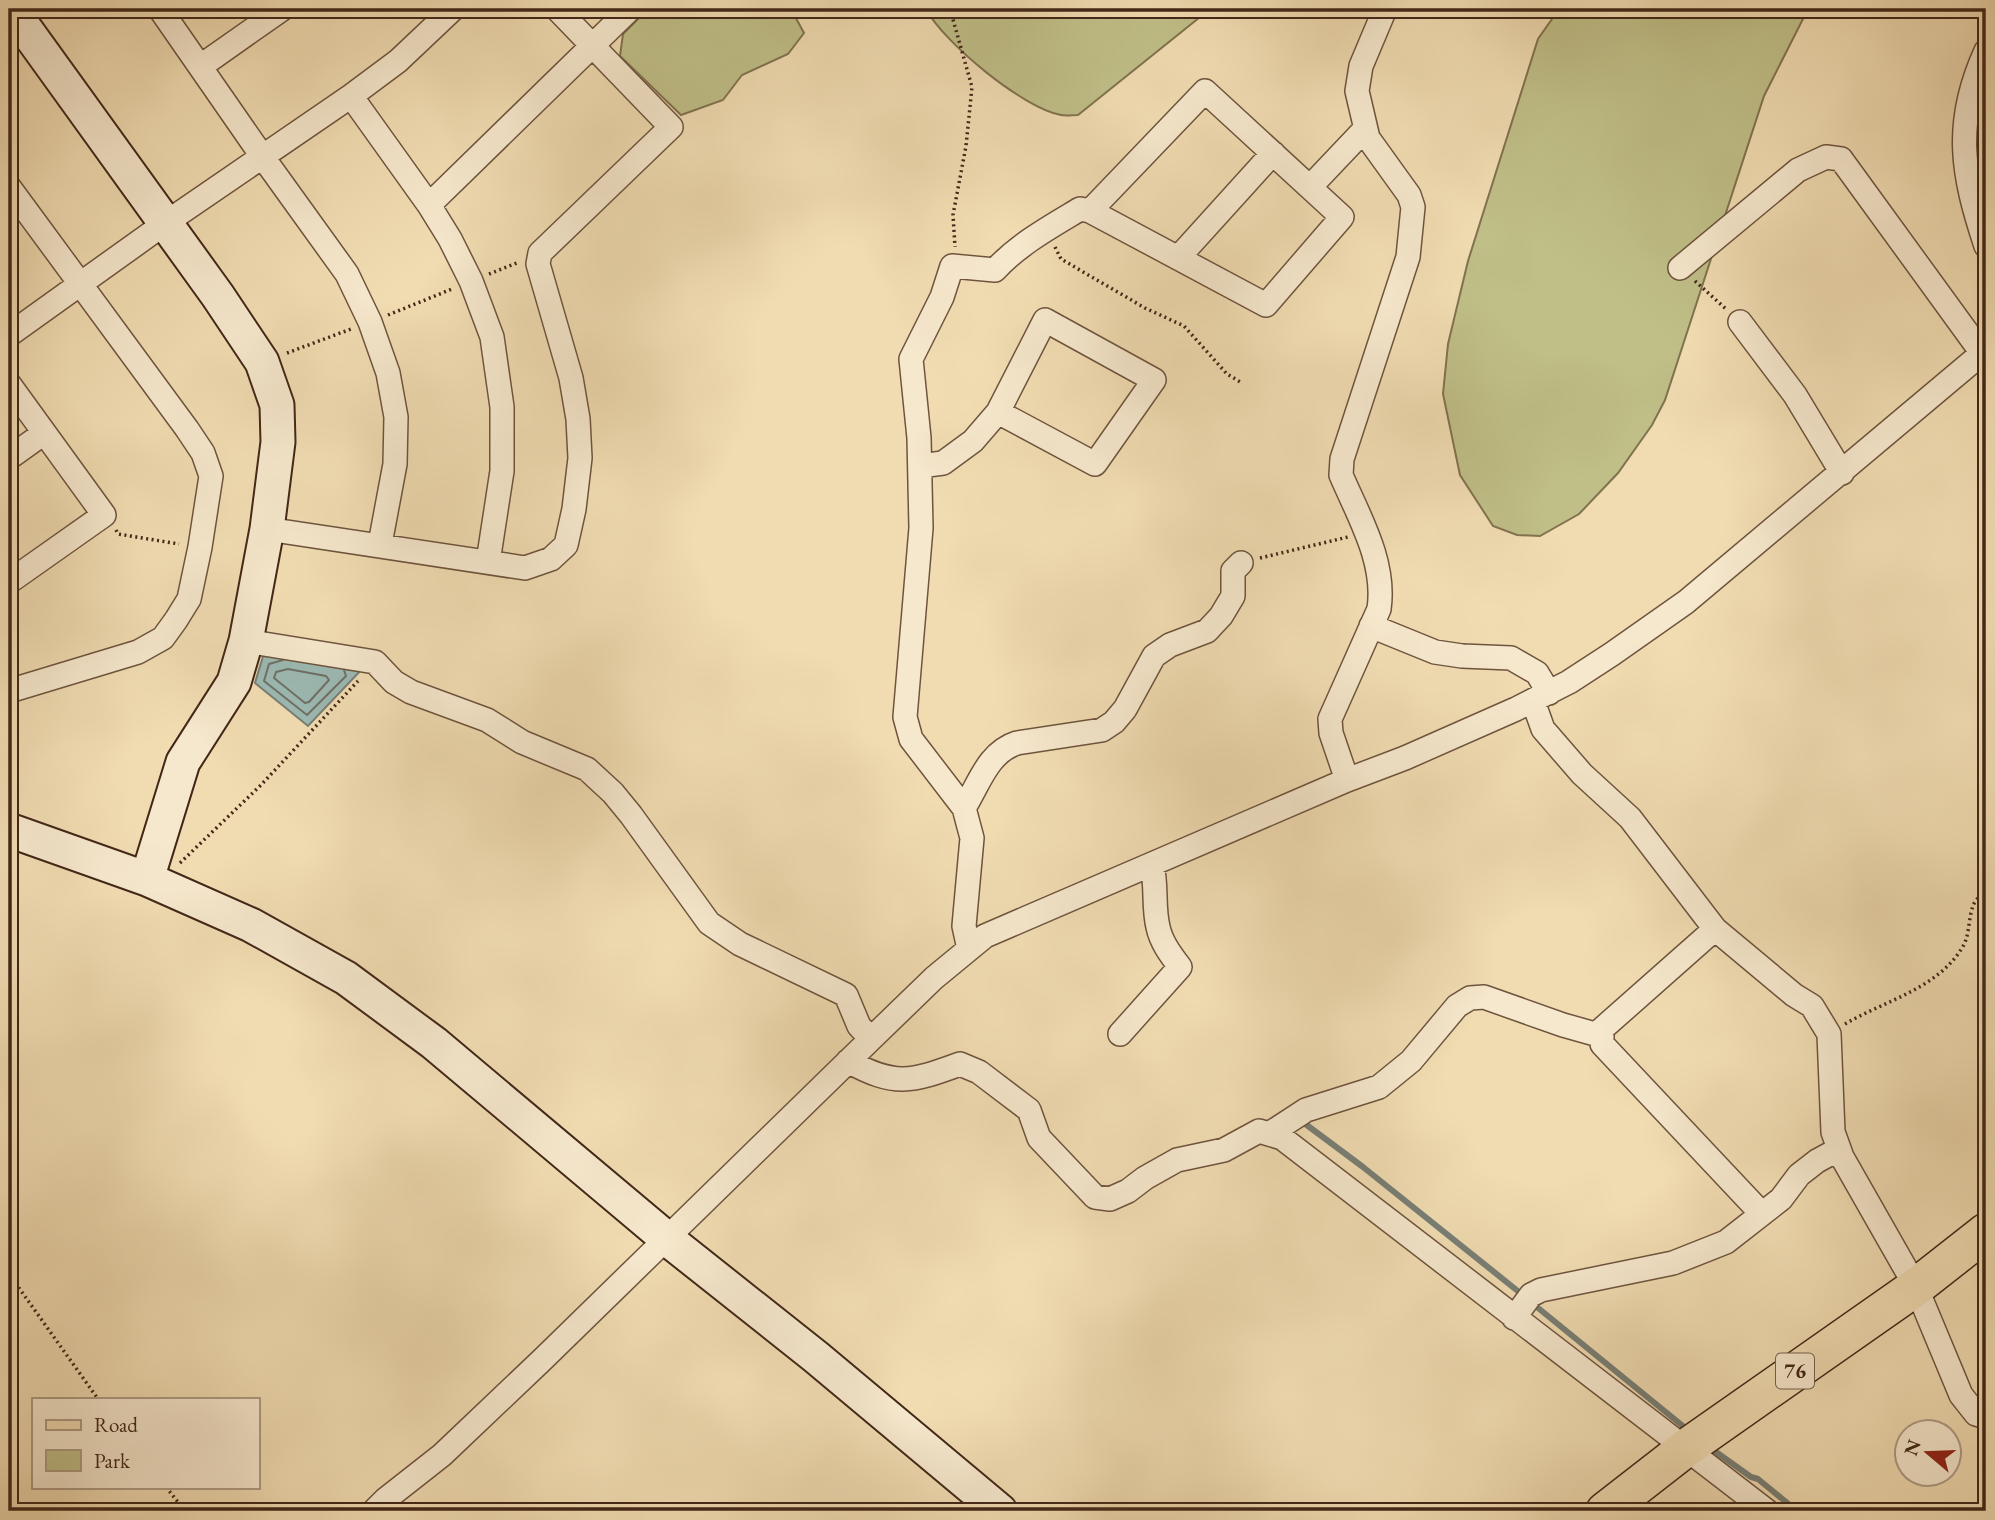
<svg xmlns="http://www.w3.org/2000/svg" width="1995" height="1520" viewBox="0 0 1995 1520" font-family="'EB Garamond',serif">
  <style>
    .green { fill: #c0bf88; stroke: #817350; stroke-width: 2 }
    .water { fill: #9cbab4; stroke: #787f76; stroke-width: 2 }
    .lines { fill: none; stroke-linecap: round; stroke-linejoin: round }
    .shore { stroke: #6f7066; stroke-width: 2 }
    .stream { stroke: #787f76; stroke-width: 6 }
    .street-casing { stroke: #6e543e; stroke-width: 26 }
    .secondary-casing { stroke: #422718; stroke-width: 37 }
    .primary-casing { stroke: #422718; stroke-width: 40 }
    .path { stroke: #422718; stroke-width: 3.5; stroke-dasharray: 2 3.5; stroke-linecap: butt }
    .street { stroke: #f6e8cd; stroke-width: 23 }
    .secondary { stroke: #f6e8cd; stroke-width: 33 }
    .primary { stroke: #f1dcb2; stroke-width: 37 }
    .labels { text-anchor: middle; stroke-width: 6; stroke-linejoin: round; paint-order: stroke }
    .shield { fill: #f6e8cd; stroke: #78614e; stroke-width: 2 }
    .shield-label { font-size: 21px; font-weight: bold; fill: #422718 }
  </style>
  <rect width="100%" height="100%" fill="#f1dcb2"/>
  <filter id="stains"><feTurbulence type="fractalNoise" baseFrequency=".00286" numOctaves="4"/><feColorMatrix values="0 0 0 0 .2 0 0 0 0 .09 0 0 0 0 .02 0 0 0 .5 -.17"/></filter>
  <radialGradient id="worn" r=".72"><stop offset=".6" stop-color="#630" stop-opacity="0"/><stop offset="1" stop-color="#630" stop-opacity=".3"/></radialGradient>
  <path class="green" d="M648 9H791L804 33 788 54 742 75 723 100 681 115 620 56 623 34Z
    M926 9H1210L1078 115C1072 115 1066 116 1061 115 1023 108 944 43 926 9Z
    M1559 9H1808L1764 96 1665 400 1652 425 1618 473 1579 514 1540 536 1517 535 1493 526 1460 475 1443 394 1448 344 1468 261 1538 39Z"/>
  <path class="water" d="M264 653 364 667 308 726 255 683Z"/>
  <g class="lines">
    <path class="shore" d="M283 660 269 664 264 681 307 715 346 676 344 670
      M288 669 326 676 329 680 309 702 305 703 274 678 276 672Z"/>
    <path class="stream" d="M1300 1120 1363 1167 1524 1296
      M1532 1303 1689 1431
      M1709 1447 1751 1477 1758 1479 1797 1511"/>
    <g class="street-casing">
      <path id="street" d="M160 9 262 156 347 274 370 322 388 373 396 417 395 464 380 544
        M1986 51C1953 123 1962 174 1986 246
        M201 66 282 9
        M1205 91 1342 217 1266 305 1090 211Z
        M351 96 429 205 450 239 471 281 492 337 502 407V471L488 562
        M9 187 187 429 203 453 211 476 200 547 189 599 176 620 163 638 138 652 9 691
        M1310 187 1365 129
        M429 205 630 9
        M1178 258 1273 153
        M1680 268 1798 170 1826 157 1841 159 1982 353
        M1740 322 1795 395 1842 473
        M9 335 164 224 351 96 398 61 453 9
        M9 384 104 515 9 582
        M9 458 44 433
        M920 466 943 463 973 441 998 412 1045 320 1154 380 1095 464 998 412
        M267 529 525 568 551 559 566 545 574 509 580 458 578 419 571 378 538 264 540 253 671 127 557 9
        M1371 626 1435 652 1462 656 1511 658 1537 673 1549 693
        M246 641 375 662 394 682 411 692 487 720 522 742 587 769 613 793 631 815 709 923 740 944 846 995 859 1026 871 1039
        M1533 701 1543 729 1582 774 1630 818 1715 929 1794 995 1812 1006 1829 1034 1833 1132 1842 1157 1916 1287 1961 1395 1976 1414 1986 1417
        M1347 780 1331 733 1330 719 1379 609C1386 562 1359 517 1341 475L1342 459 1408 257 1413 207 1409 195 1368 138 1357 91 1361 66 1385 9
        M964 808C979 784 988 752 1017 743L1102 730 1114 722 1125 709 1154 656 1170 645 1207 631 1221 616 1233 596V571L1241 563
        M1715 929 1602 1029V1044L1762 1214
        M969 949 964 926 972 838 964 808 911 739 905 717 921 528 919 438 911 359 942 297 952 266 995 270C1019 244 1050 227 1080 209L1090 211
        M1120 1034 1180 967C1171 955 1161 942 1158 927 1153 907 1157 886 1152 865
        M848 1061C895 1087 911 1082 960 1064L979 1072 1029 1110 1039 1138 1095 1197 1110 1199 1128 1191 1145 1178 1177 1160 1224 1150 1259 1131 1282 1138 1767 1511
        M1269 1134 1306 1110 1379 1087 1411 1061 1457 1006 1470 998 1484 997 1563 1025 1602 1036
        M1514 1318 1531 1295 1541 1290 1673 1263 1726 1242 1781 1199 1799 1175 1817 1161 1839 1149
        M374 1511 386 1499 442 1455 542 1360 871 1039 934 978 985 936 1347 780 1405 758 1516 709 1569 682 1612 654 1686 602 1986 350"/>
    </g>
    <g class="secondary-casing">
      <path id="secondary" d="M11 9 218 296 262 362 277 405 278 442 267 529 246 641 234 682 183 762 147 879
        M9 830 147 879 251 925 346 978 434 1043 666 1238 816 1357 1000 1511"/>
    </g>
    <g class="primary-casing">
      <path id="primary" d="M1605 1511 1686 1448 1916 1287 1986 1232"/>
    </g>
    <path class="path" d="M950 9 972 87 966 146 953 215 955 247
      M1055 247 1061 259 1145 308 1184 326 1227 374 1242 383
      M489 274 517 263
      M1695 281 1726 309
      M388 315 452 289
      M287 353 351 329
      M116 530 118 534 179 544
      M1260 558 1348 537
      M180 863 261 785 358 681
      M1845 1024C1884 1001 1937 989 1962 948 1970 936 1968 919 1973 906 1975 900 1982 894 1986 889
      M9 1274 98 1399
      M166 1487 185 1511"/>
    <use href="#street" class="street"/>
    <use href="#secondary" class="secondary"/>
    <use href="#primary" class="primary"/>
  </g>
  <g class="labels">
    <rect class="shield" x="1776" y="1353.5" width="38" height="35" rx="5"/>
    <g class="shield-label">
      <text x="1795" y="1378">76</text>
    </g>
  </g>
  <rect width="1995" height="1520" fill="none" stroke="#f1dcb2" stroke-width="35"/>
  <rect x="10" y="10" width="1974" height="1499" fill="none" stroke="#422718" stroke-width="3.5"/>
  <rect x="18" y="18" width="1960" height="1485" fill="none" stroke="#422718" stroke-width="2"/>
  <rect x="32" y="1398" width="228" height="91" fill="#f6e8cd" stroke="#ae9b85" stroke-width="2"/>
  <rect x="46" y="1420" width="35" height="10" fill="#f1dcb2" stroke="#ae9b85" stroke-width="2"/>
  <text x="94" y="1432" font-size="21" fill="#422718">Road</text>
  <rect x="46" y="1450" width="35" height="21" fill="#c0bf88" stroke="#ae9b85" stroke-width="2"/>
  <text x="94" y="1468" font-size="21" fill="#422718">Park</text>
  <g transform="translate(1928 1453) rotate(289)"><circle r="33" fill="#f6e8cd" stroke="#ae9b85" stroke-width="2"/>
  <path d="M0-5L12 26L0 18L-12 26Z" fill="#8f2418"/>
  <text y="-10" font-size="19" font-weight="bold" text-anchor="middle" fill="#422718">N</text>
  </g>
  <rect width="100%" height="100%" filter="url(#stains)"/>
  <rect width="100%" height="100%" fill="url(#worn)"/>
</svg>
